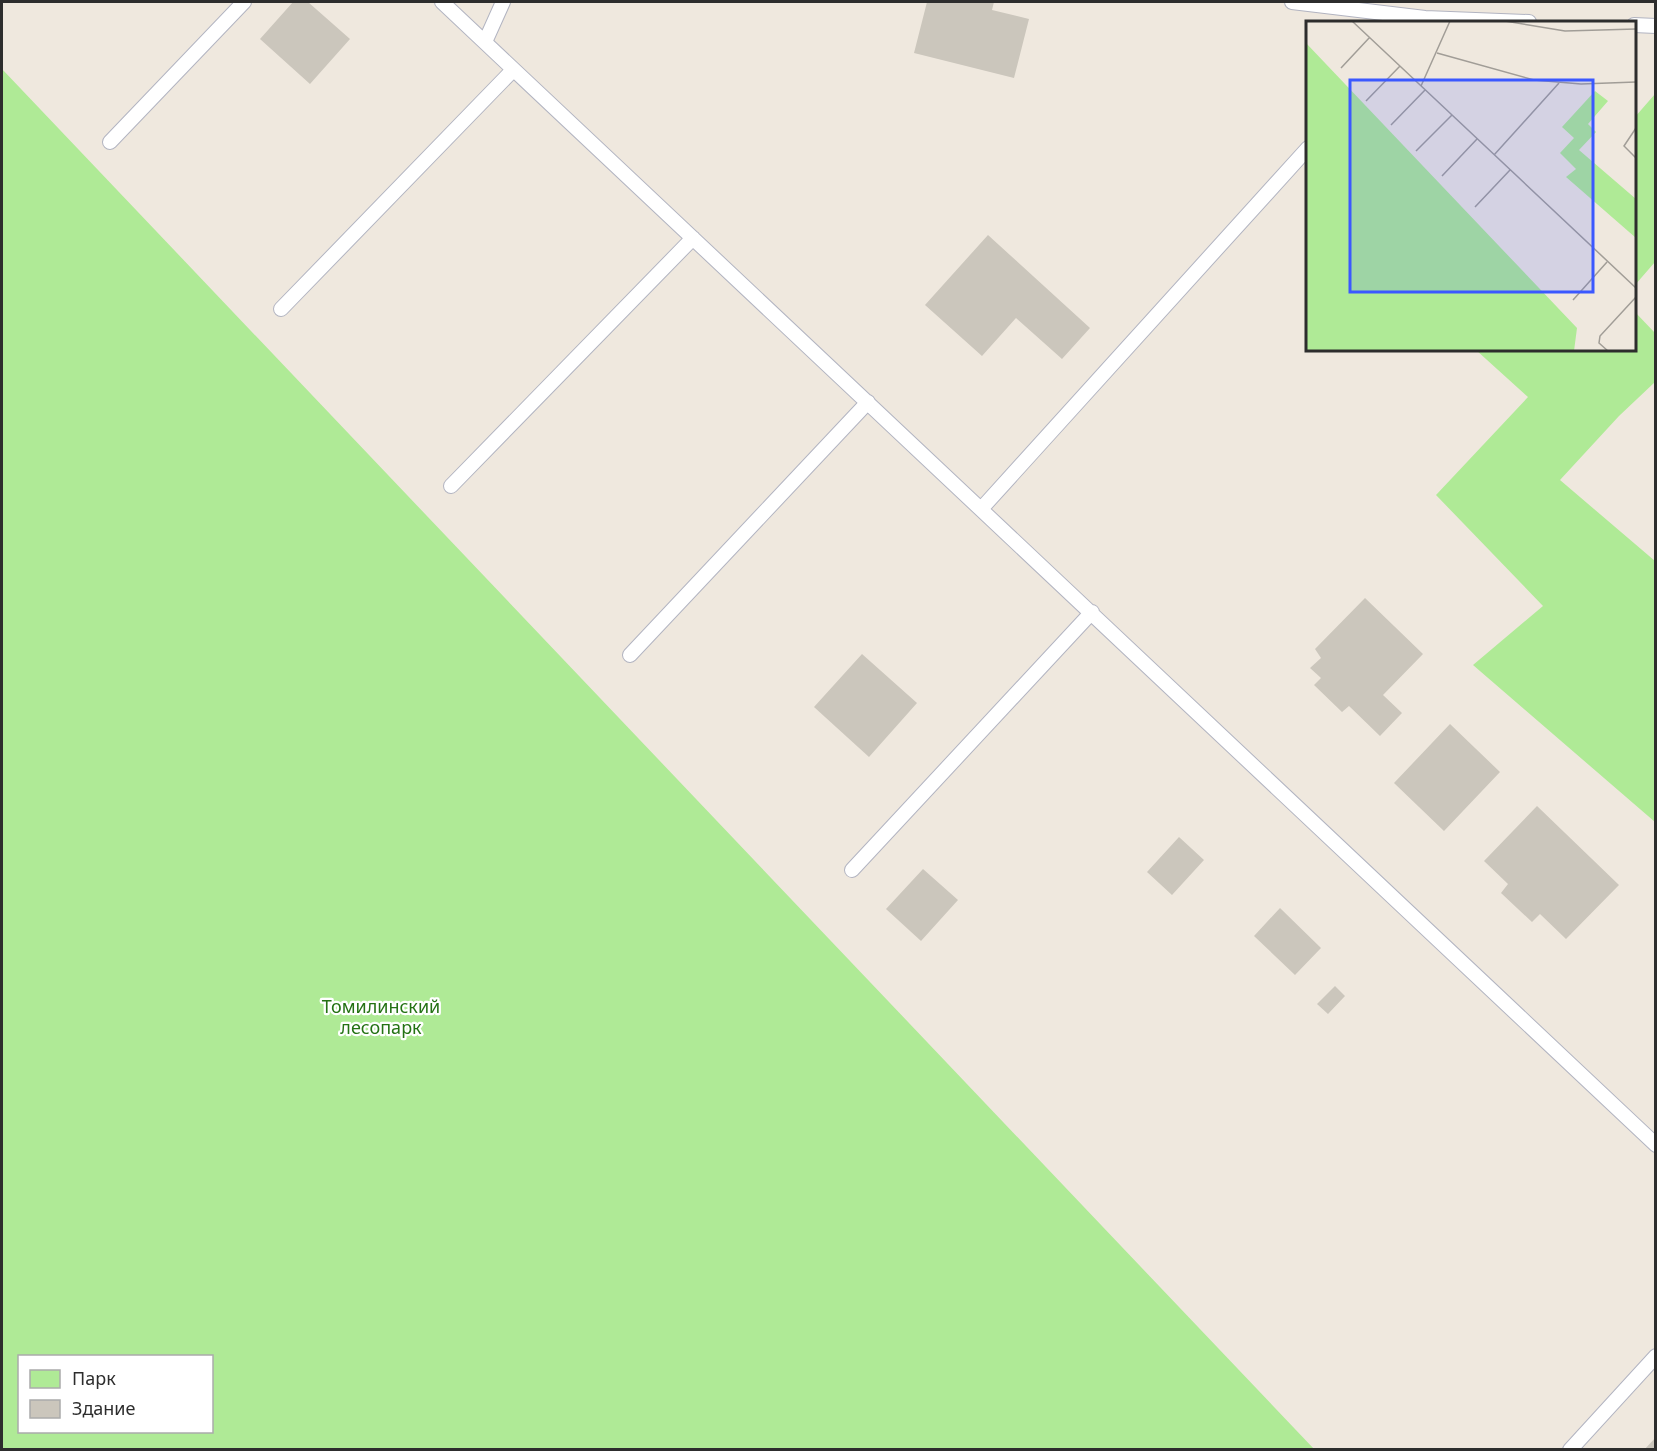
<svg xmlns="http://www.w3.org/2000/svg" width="1657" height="1451" viewBox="0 0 1657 1451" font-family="'Noto Sans',sans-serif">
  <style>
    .green { fill: #afea96; fill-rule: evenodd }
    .building { fill: #cbc6bc }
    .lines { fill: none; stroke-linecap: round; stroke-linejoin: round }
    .lane-casing { stroke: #b2b4c1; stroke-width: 16 }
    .lane { stroke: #fff; stroke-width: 14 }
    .labels { text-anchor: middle; stroke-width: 4.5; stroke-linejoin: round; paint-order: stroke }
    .park-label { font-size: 18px; fill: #247214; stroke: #fff }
    .inset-road { fill: none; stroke: #a19d97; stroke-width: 1.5 }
    .view { fill: #3b58ff; fill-opacity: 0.15; stroke: #3b58ff; stroke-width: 3 }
    .inset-edge { fill: none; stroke: #2d2d2d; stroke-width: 3 }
  </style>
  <rect width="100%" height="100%" fill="#efe8de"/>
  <path class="green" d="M2 69 1314 1449H2ZM20 1356H212V1432H20Z
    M1655 94V262L1635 285V117Z
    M1635 312 1655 333V382L1619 416 1560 480 1655 561V822L1473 665 1543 606 1436 495 1528 397 1476 350H1634Z"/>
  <path class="building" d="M293 2H308L350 39 310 84 260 39Z
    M927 2H994L992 10 1029 19 1014 78 914 53Z
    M988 235 1090 328 1062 359 1016 318 982 356 925 305Z
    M1365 598 1423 654 1383 695 1402 713 1380 736 1349 706 1342 712 1314 685 1321 678 1310 668 1321 658 1315 649Z
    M862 654 917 703 869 757 814 707Z
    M1450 724 1500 772 1444 831 1394 783Z
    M1537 806 1619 885 1566 939 1540 914 1532 922 1501 893 1508 884 1484 861Z
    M1179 837 1204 860 1172 895 1147 872Z
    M923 869 958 900 921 941 886 909Z
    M1280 908 1321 948 1295 975 1254 936Z
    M1335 986 1345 996 1328 1014 1317 1004Z
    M1656 1437V1450H1644Z"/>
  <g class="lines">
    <g class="lane-casing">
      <path id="lane" d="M442 2 1656 1145
        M1292 2 1425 18 1529 22
        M1634 25 1656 26
        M485 42 503 2
        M110 142 244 2
        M281 309 513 70
        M451 486 693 238
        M982 508 1308 148
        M630 655 868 402
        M852 870 1092 612
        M1570 1450 1656 1356"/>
    </g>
    <use href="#lane" class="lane"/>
  </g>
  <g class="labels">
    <g class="park-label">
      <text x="381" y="1013">Томилинский<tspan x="381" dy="21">лесопарк</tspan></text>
    </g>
  </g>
  <g transform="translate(1306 21)">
    <rect width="330" height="330" fill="#efe8de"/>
    <path d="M0 22 271 307 268 330H0ZM289 70 302 80 282 103 290 111 273 129 330 178V217L260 156 270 148 254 132 268 117 256 106Z" fill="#afea96"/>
    <path class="inset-road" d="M46 0 330 267M199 0 259 10 330 8M131 32 228 59 275 63 330 61M35 47 64 16M115 65 144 0M60 80 94 45M85 104 119 69M330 107 318 125 330 137M110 130 146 94M188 134 253 62M136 155 171 118M169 186 204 149M267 279 301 241M302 330 293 322 294 315 330 276"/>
    <path class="view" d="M44 59H287V271H44Z"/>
    <rect width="330" height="330" class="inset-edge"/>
  </g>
  <rect width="1657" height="1451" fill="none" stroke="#2d2d2d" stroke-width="6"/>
  <rect x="18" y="1355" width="195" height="78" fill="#ffffff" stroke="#ababab" stroke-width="1.5"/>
  <rect x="30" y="1370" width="30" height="18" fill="#afea96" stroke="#ababab" stroke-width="1.5"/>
  <text x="72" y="1385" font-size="18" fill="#2d2d2d">Парк</text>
  <rect x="30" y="1400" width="30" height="18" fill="#cbc6bc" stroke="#ababab" stroke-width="1.5"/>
  <text x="72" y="1415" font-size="18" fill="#2d2d2d">Здание</text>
</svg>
